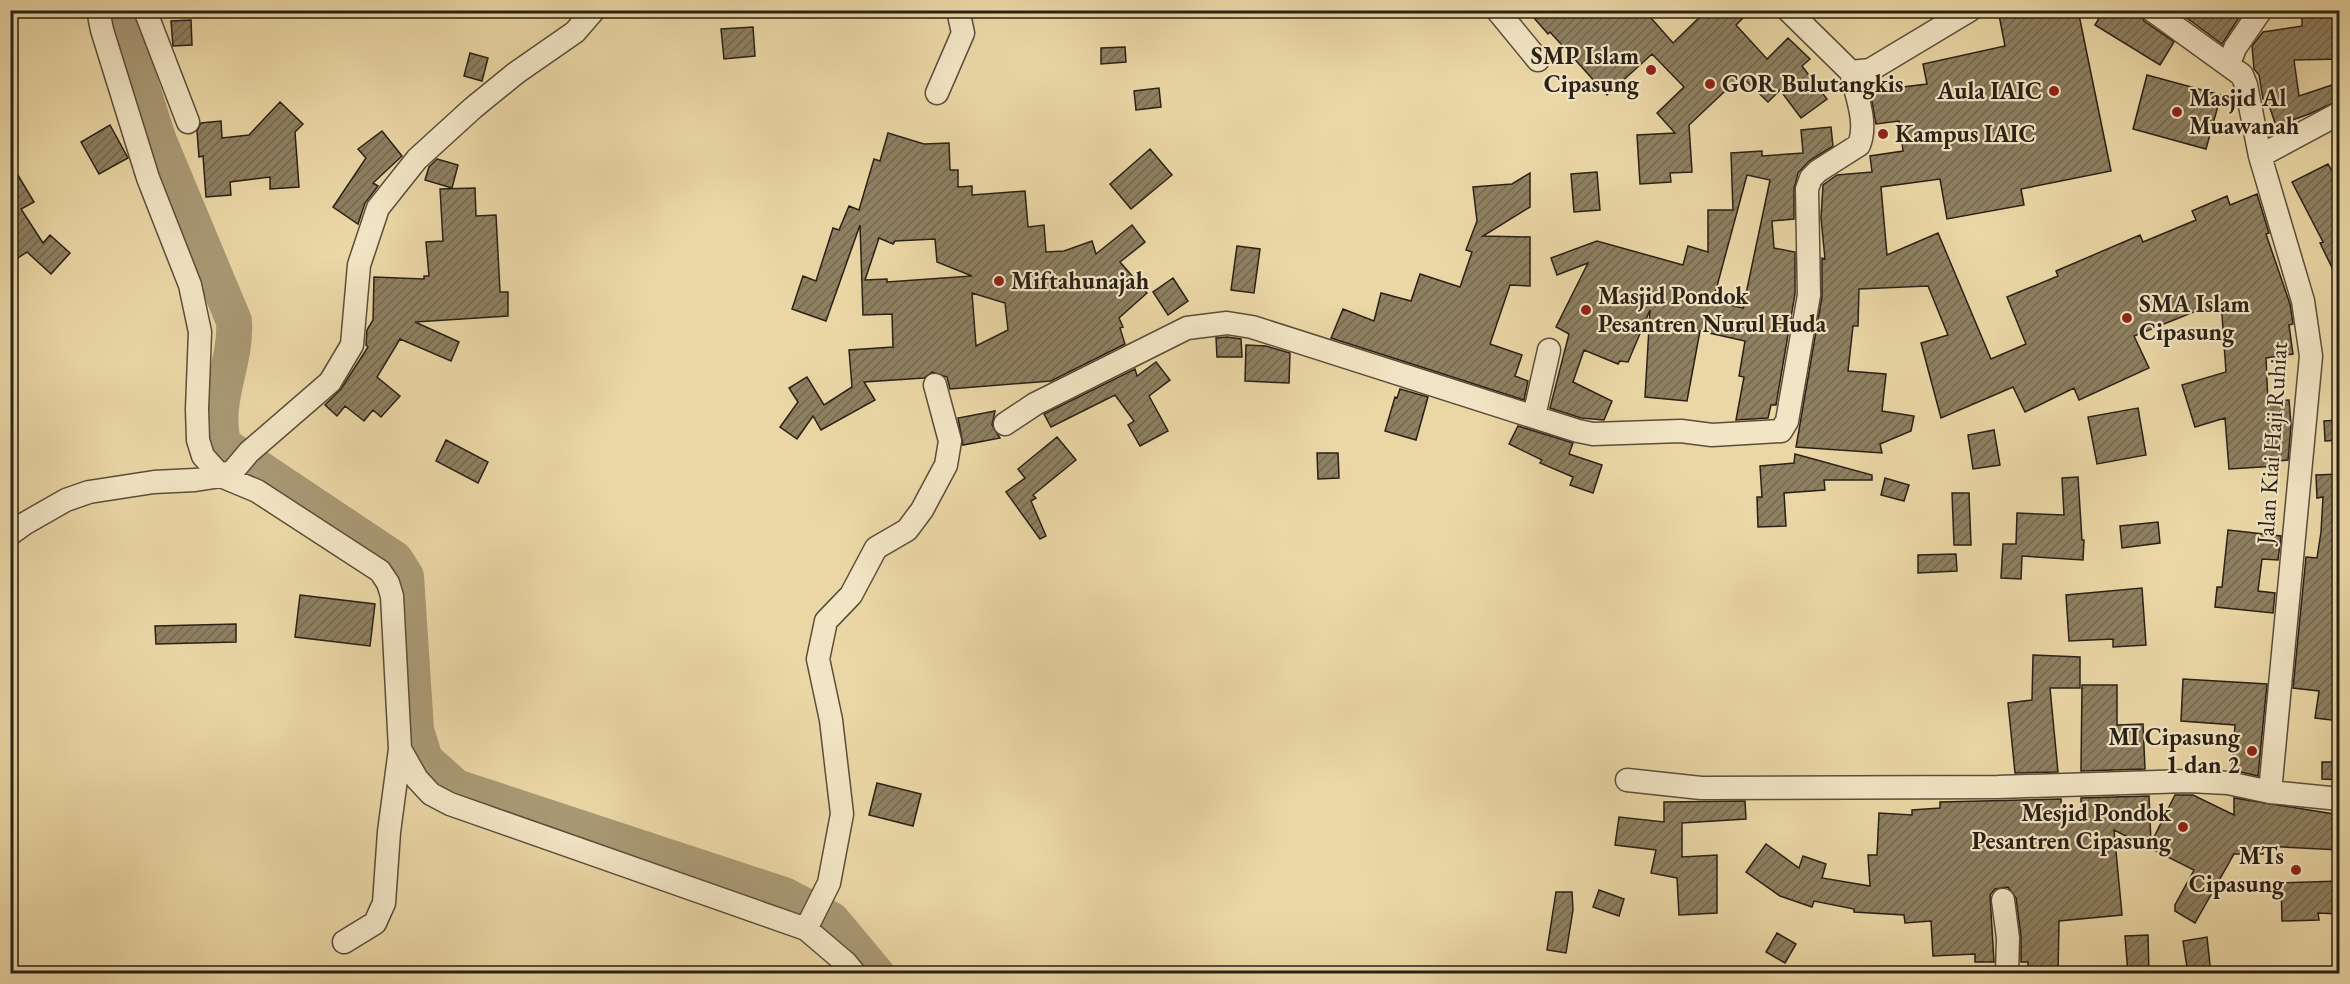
<svg xmlns="http://www.w3.org/2000/svg" width="2350" height="984" viewBox="0 0 2350 984" font-family="'EB Garamond',serif">
  <style>
    .lines { fill: none; stroke-linecap: round; stroke-linejoin: round }
    .river { stroke: #a99975; stroke-width: 36 }
    .building { fill: url(#building-hatch); stroke: #2a2116; stroke-width: 1.5; fill-rule: evenodd }
    .street-casing { stroke: #5a4e3a; stroke-width: 25 }
    .street { stroke: #f2e5c5; stroke-width: 22 }
    .poi-dot { fill: #8f2418; stroke: #f2e5c5; stroke-width: 2 }
    .labels { text-anchor: middle; stroke-width: 4.5; stroke-linejoin: round; paint-order: stroke }
    .poi-label { font-size: 24px; font-weight: bold; fill: #2a2116; stroke: #f2e5c5; text-anchor: start }
    .street-label { font-size: 24px; fill: #2a2116; stroke: #f2e5c5 }
  </style>
  <defs>
    <pattern id="building-hatch" width="6" height="6" patternUnits="userSpaceOnUse" patternTransform="scale(1.5)"><rect width="6" height="6" fill="#8e8061"/><path d="M-1 1l2-2M0 6l6-6M5 7l2-2" fill="none" stroke="#74684f"/></pattern>
  </defs>
  <rect width="100%" height="100%" fill="#ebd7a6"/>
  <filter id="stains"><feTurbulence type="fractalNoise" baseFrequency=".00333" numOctaves="4"/><feColorMatrix values="0 0 0 0 .2 0 0 0 0 .09 0 0 0 0 .02 0 0 0 .5 -.17"/></filter>
  <radialGradient id="worn" r=".72"><stop offset=".6" stop-color="#630" stop-opacity="0"/><stop offset="1" stop-color="#630" stop-opacity=".3"/></radialGradient>
  <g class="lines">
    <path class="river" d="M117 10 159 141 234 321C237 363 211 403 224 445L395 559 406 576 416 730 425 759 456 787 784 895 832 920 877 974"/>
  </g>
  <path class="building" d="M1527 10H1644L1673 43 1707 10H1751L1736 25 1767 59 1788 38 1810 59 1802 66 1827 99 1801 118 1780 90 1768 102 1741 76 1689 125 1692 172 1670 173 1671 182 1640 184 1637 135 1675 133 1657 113 1684 87 1652 54 1607 95 1550 32 1548 34Z
    M1998 10H2078L2111 171 2021 189 2024 205 1947 219 1940 179 1881 187 1887 255 1938 233 1991 359 2026 344 2007 297 2058 276 2056 271 2140 235 2143 242 2196 220 2192 211 2227 196 2230 205 2257 194 2269 233 2266 234 2290 304 2293 324 2289 325 2293 354 2266 358 2268 402 2289 400 2291 425 2288 460 2278 461V466L2229 469 2225 418 2195 427 2182 385 2226 372 2221 301 2134 336 2149 368 2079 400 2074 388 2025 412 2013 387 1941 418 1921 343 1948 335 1928 286 1859 289 1858 326H1853L1848 371 1886 374 1882 411 1914 416 1911 431 1880 444 1882 453 1796 447 1822 297V258L1825 259 1821 218 1823 185 1837 175 1872 172 1870 156 1903 151 1899 121 1876 124 1870 91 1927 84 1923 64 2005 46Z
    M2104 10H2139L2144 21 2174 42 2160 65 2095 25Z
    M2176 10H2244L2222 44Z
    M2302 10H2340V59L2294 60 2299 96 2335 84 2340 100 2309 114 2276 126 2267 99H2263L2259 75 2254 69 2252 46 2263 32 2302 26Z
    M191 20 192 45 173 46 171 21Z
    M753 27 755 56 724 59 721 29Z
    M1125 47 1126 62 1101 64V48Z
    M470 53 488 58 482 81 464 76Z
    M2147 75 2221 95 2206 149 2133 129Z
    M1159 88 1161 107 1136 110 1134 91Z
    M280 102 303 124 295 132 299 187 270 189V177L230 182 231 195 206 197 203 156 199 157 197 131 201 123 221 121 222 138 249 135Z
    M110 125 128 158 99 174 81 142Z
    M1831 127 1833 146 1809 161 1798 173 1794 189V219L1772 221 1774 248 1795 252V294L1776 405H1771L1768 418 1736 420 1744 377 1739 376 1745 341 1700 331 1687 401 1645 397 1650 310 1628 362 1620 361 1618 364 1584 350 1573 382 1612 401 1604 420 1581 418 1550 408 1569 334 1556 327 1588 263 1557 275 1551 258 1597 241 1683 265 1688 246 1708 252V210H1733L1731 153 1762 151V156L1803 153 1801 130ZM1747 175 1770 180 1743 308 1713 301Z
    M382 131 402 156 373 183 378 186 365 203 358 224 333 207 366 158 358 149Z
    M888 133 924 144 949 143 950 170H958V187L972 186V195L1025 191 1028 227 1044 225 1046 252 1064 251 1092 241 1096 254 1132 225 1145 242 1120 262 1147 293 1119 318 1123 327 1120 328 1125 344 1051 381 950 389 947 377 932 372 924 378 864 382 875 400 821 430 813 416 797 439 780 427 798 402 789 388 807 377 824 405 852 387 849 350 893 347 892 314 863 315 860 225 826 321 792 309 803 276 816 281 833 228 839 230 849 206 859 210 874 159 880 161ZM879 238 893 244 895 241 935 239 937 262 972 276 887 282V279L865 280ZM972 293 1005 303 1008 330 976 346Z
    M1150 149 1172 175 1131 209 1110 184Z
    M437 159 458 165 452 188 425 180 429 167Z
    M10 162 34 202 21 209 43 243 50 235 70 253 51 274 27 252 10 263Z
    M2328 164 2340 185V284L2320 243 2323 242 2292 182Z
    M1597 172 1600 210 1574 212 1571 174Z
    M1530 173V207L1483 236 1530 237V286L1510 285 1490 344 1522 355 1515 376 1528 381 1524 400 1331 338 1343 309 1374 321 1381 293 1411 301 1420 274 1460 287 1472 252 1466 250 1477 221 1473 187 1512 184Z
    M475 188 476 216 496 215 500 292H508V316L415 322 459 342 451 361 400 339 377 377 400 396 381 417 373 410 364 421 345 406 337 416 325 405 341 389 368 347 366 345 367 330 373 320 374 277 424 279V276H429L426 242 443 241 440 189Z
    M1237 246 1260 249 1254 293 1231 290Z
    M1173 278 1188 301 1168 315 1153 292Z
    M1227 337 1241 339 1242 357H1217L1216 338Z
    M1246 345 1266 346 1290 353 1289 383 1245 381Z
    M1156 362 1170 380 1149 396 1168 431 1140 446 1128 425 1134 421 1115 395 1051 427 1044 414 1135 369 1137 376Z
    M1400 389 1428 397 1416 440 1385 431 1395 397 1397 398Z
    M2138 408 2146 455 2097 464 2088 417Z
    M995 411 992 425 1000 438 963 445 958 418Z
    M2340 420V440L2325 441 2324 421Z
    M1518 426 1573 443 1569 454 1602 465 1593 493 1570 485 1573 477 1540 463 1542 460 1509 444Z
    M1994 430 2000 465 1973 469 1968 435Z
    M1057 437 1076 460 1033 495 1036 498 1031 501 1046 536 1040 539 1006 492 1025 478 1018 469Z
    M446 440 488 462 478 483 436 461Z
    M1317 453H1338L1339 478 1318 479Z
    M1795 454 1872 475V480H1824L1825 490 1784 493 1786 526 1758 527 1757 497H1762L1760 466 1794 463Z
    M2340 474V721L2315 718 2319 691 2293 688 2306 557 2317 558 2321 532 2323 497 2317 498 2316 475Z
    M2078 477 2082 540H2084L2083 560 2022 556 2021 579 2001 578 2003 544H2016L2017 513 2064 515 2062 478Z
    M1885 478 1909 485 1904 501 1881 495Z
    M1952 493H1969L1971 545H1954Z
    M2158 522 2160 543 2122 548 2120 526Z
    M2228 530 2281 536 2278 560 2262 559 2258 591 2275 593 2273 613 2215 607 2217 587H2222Z
    M1956 554 1957 571 1918 573V555Z
    M2142 588 2146 645 2113 647V639L2069 641 2066 595Z
    M300 595 375 604 370 646 295 637Z
    M236 624V642L156 644 155 626Z
    M2033 655 2080 657V688H2050L2058 772 2015 773 2008 703 2032 700Z
    M2183 679 2267 684 2258 776 2232 770 2235 725 2181 721Z
    M2082 685H2117V725L2143 724 2145 769 2081 771Z
    M2322 762H2340V780L2322 779Z
    M877 783 921 794 913 826 869 815Z
    M2175 795H2193L2234 815V798L2340 815V850L2263 846V854H2234L2195 923 2175 911V905L2194 870 2114 830 2122 915 2059 921 2058 974H2028V962H2021V936L2016 898 2008 887 1995 889 1990 895 1994 962H1975V954L1933 956 1931 921 1905 923 1904 915 1854 912V909L1814 901 1812 907 1780 896 1746 872 1766 844 1799 868 1803 856 1826 864 1822 878 1870 886 1868 855H1877L1879 813 1912 815V810L1940 808V802L2061 799 2062 813 2081 812V798L2149 796 2151 843Z
    M1745 801 1746 819 1682 823V857L1717 855V913L1679 915 1677 878 1651 873 1656 850 1615 845 1619 817 1664 822V802Z
    M2340 881V914L2318 913 2319 920 2282 921 2281 883Z
    M1599 890 1624 899 1619 916 1593 907Z
    M1556 892H1572L1573 910 1566 953 1547 950Z
    M1777 933 1796 944 1785 963 1766 952Z
    M2148 935 2149 974H2128L2125 936Z
    M2207 937 2211 974H2188L2183 941Z"/>
  <g class="lines">
    <g class="street-casing">
      <path id="street" d="M98 10 102 30 148 178 190 285 200 332 197 409 198 440 203 456 221 476 257 491 380 571 388 583 392 596 400 749 417 779 431 794 450 804 806 929 846 963 855 974
        M145 10 188 122
        M1497 10 1538 60
        M1788 10 1851 72 1870 70 1970 10
        M2152 10 2242 75 2246 85 2260 156 2303 301 2311 356 2270 792 2340 799
        M2229 64 2235 48 2261 10
        M937 93 963 33 958 10
        M2260 156 2340 113
        M1534 416 1549 350
        M1005 424 1035 404 1187 328 1227 323 1252 327 1578 431 1593 434 1681 431 1712 435 1781 431 1787 421 1809 295 1807 189 1811 178 1818 171 1859 145C1868 123 1856 95 1851 72
        M10 534 24 524 66 500 89 492 154 482 195 480 221 476 233 471 249 452 330 382 352 345 359 265 378 208 417 159 473 108 516 73 575 32 594 10
        M1627 780 1701 788 1998 787 2188 781 2228 783 2270 792
        M2003 900 2008 938 2007 974
        M806 929 829 883 842 814 831 720 818 659 826 621 851 595 876 548 907 530 922 510 946 465 950 441 935 385
        M344 942 375 923 384 903 389 832 400 749"/>
    </g>
    <use href="#street" class="street"/>
  </g>
  <g class="poi-dot">
    <circle cx="1651" cy="70" r="6"/>
    <circle cx="1710" cy="84" r="6"/>
    <circle cx="2054" cy="91" r="6"/>
    <circle cx="2177" cy="112" r="6"/>
    <circle cx="1883" cy="134" r="6"/>
    <circle cx="999" cy="281" r="6"/>
    <circle cx="1586" cy="310" r="6"/>
    <circle cx="2127" cy="318" r="6"/>
    <circle cx="2252" cy="751" r="6"/>
    <circle cx="2183" cy="827" r="6"/>
    <circle cx="2296" cy="870" r="6"/>
  </g>
  <g class="labels">
    <g class="poi-label">
      <text x="1639" y="64" text-anchor="end">SMP Islam<tspan x="1639" dy="28">Cipasung</tspan></text>
      <text x="1722" y="92">GOR Bulutangkis</text>
      <text x="2042" y="99" text-anchor="end">Aula IAIC</text>
      <text x="2189" y="106">Masjid Al<tspan x="2189" dy="28">Muawanah</tspan></text>
      <text x="1895" y="142">Kampus IAIC</text>
      <text x="1011" y="289">Miftahunajah</text>
      <text x="1598" y="304">Masjid Pondok<tspan x="1598" dy="28">Pesantren Nurul Huda</tspan></text>
      <text x="2139" y="312">SMA Islam<tspan x="2139" dy="28">Cipasung</tspan></text>
      <text x="2240" y="745" text-anchor="end">MI Cipasung<tspan x="2240" dy="28">1 dan 2</tspan></text>
      <text x="2171" y="821" text-anchor="end">Mesjid Pondok<tspan x="2171" dy="28">Pesantren Cipasung</tspan></text>
      <text x="2284" y="864" text-anchor="end">MTs<tspan x="2284" dy="28">Cipasung</tspan></text>
    </g>
    <g class="street-label">
      <text transform="translate(2272 443) rotate(-86)" y="8">Jalan Kiai Haji Ruhiat</text>
    </g>
  </g>
  <rect width="2350" height="984" fill="none" stroke="#ebd7a6" stroke-width="36"/>
  <rect x="12" y="12" width="2326" height="960" fill="none" stroke="#2a2116" stroke-width="3"/>
  <rect x="18" y="18" width="2314" height="948" fill="none" stroke="#2a2116" stroke-width="1.5"/>
  <rect width="100%" height="100%" filter="url(#stains)"/>
  <rect width="100%" height="100%" fill="url(#worn)"/>
</svg>
